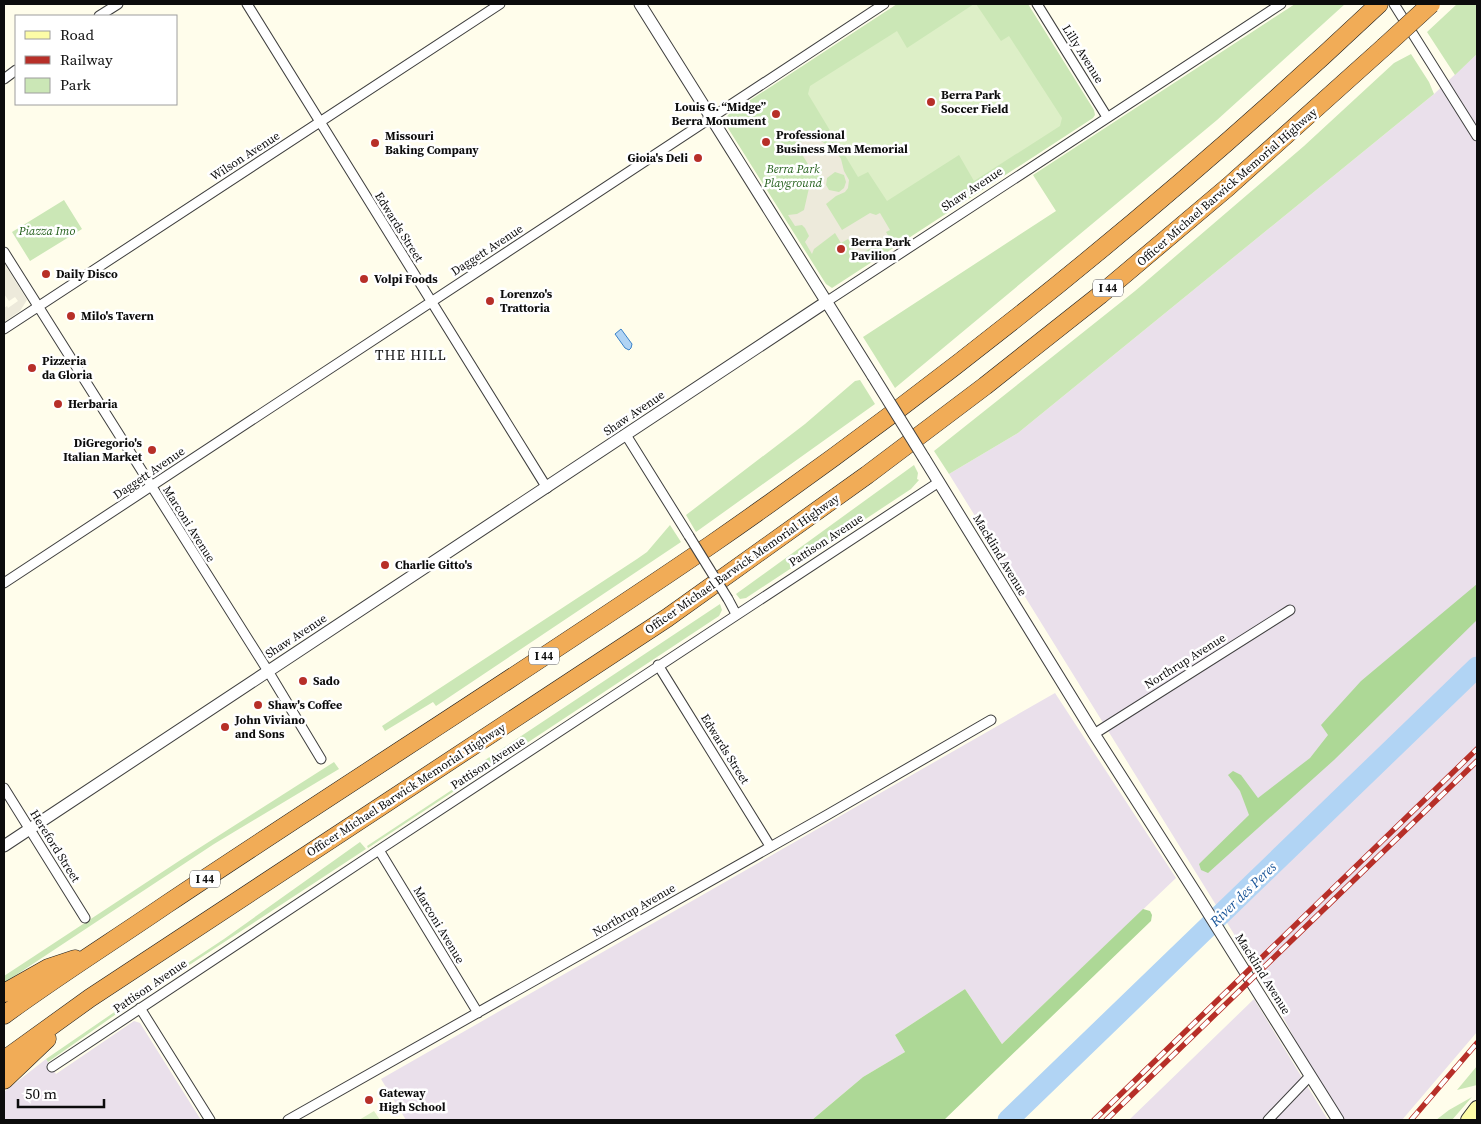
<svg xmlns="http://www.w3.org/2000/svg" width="1481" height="1124" viewBox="0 0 1481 1124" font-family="'Source Serif 4',serif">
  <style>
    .industrial { fill: #eae0eb }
    .green { fill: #cbe7b6 }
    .forest { fill: #add896 }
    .pitch { fill: #ddefc7 }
    .plaza { fill: #edeadb; fill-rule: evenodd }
    .water { fill: #b1d4f4; stroke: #3a82c9 }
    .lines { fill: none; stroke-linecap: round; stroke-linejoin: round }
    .river { stroke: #b1d4f4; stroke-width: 21 }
    .minor-casing { stroke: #3f3f3f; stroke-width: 11 }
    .tertiary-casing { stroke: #3f3f3f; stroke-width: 13 }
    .secondary-casing { stroke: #2e2e2e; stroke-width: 16 }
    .motorway-casing { stroke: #1d1d1d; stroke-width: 19 }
    .minor { stroke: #fff; stroke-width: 9 }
    .tertiary { stroke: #fff; stroke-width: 11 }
    .secondary { stroke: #fdfca7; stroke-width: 14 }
    .motorway { stroke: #f1ac57; stroke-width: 18 }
    .rail-casing { stroke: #b72f28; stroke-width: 5.5 }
    .rail { stroke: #fff; stroke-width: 4; stroke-dasharray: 11; stroke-linecap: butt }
    .minor-bridge-casing { stroke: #3f3f3f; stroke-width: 11; stroke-linecap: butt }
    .tertiary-bridge-casing { stroke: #3f3f3f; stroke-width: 13; stroke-linecap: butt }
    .motorway-bridge-casing { stroke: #1d1d1d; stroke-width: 19; stroke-linecap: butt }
    .minor-bridge { stroke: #fff; stroke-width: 9 }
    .tertiary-bridge { stroke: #fff; stroke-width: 11 }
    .motorway-bridge { stroke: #f1ac57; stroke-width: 18 }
    .poi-dot { fill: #b72f28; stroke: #fff; stroke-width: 2 }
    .labels { text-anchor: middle; stroke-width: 5; stroke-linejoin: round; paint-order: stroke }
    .shield { fill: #fff; stroke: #555; stroke-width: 1 }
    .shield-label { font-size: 11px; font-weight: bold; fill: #0c0c0c }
    .street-label { font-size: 12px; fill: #0c0c0c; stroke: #fff }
    .poi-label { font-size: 12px; font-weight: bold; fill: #0c0c0c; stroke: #fff; text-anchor: start }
    .park-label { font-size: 12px; font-style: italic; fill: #26611e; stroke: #fff }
    .neighbourhood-label { font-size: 14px; letter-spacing: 1px; fill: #0c0c0c; stroke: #fff }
    .water-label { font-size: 14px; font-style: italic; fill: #195599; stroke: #fff }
  </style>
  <rect width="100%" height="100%" fill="#fffdeb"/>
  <path class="industrial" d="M1477 54V1032L1402 1120H1338L1268 989 949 474 1018 433 1434 94Z
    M1055 693 1176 878 1002 1044 965 989 895 1035 905 1052 863 1077 812 1120H406L381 1079Z
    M1254 999 1328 1120H1129Z
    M134 1021 140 1023 201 1120H4V1092L46 1059 56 1074Z"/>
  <path class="green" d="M897 4H1028L1094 110 1095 115 1093 118 832 288 826 284 726 125 725 119 729 114Z
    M1295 4H1345L1217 120 895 388 863 337 1056 211 1033 175Z
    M1457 4H1477V54L1455 75 1427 32Z
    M1411 54 1429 82 1434 94 1018 433 949 474 934 451 1135 291 1304 146 1394 63Z
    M64 200 82 229 30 261 12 232Z
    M860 380 875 404 696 532 686 515 805 424 855 381Z
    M914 465 918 473 917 479 919 480 911 489 746 598 740 599 736 594Z
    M670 525 681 542 436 706 433 702 385 731 382 726 637 559 647 552Z
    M720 604 722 610 719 616 368 848 367 846 479 772 476 766Z
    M334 762 339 769 214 844 4 983V976L182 859Z
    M360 842 366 849 139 998 48 1062 46 1059 132 1000 224 939Z
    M1477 1066V1085L1457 1090Z
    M1472 1097 1452 1120H1436L1449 1110Z"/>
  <path class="forest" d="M1477 584V620L1334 760 1208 873 1201 870 1199 864 1249 815 1240 791 1228 775 1233 771 1241 775 1258 798 1310 758 1328 735 1321 725 1361 681Z
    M1143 909 1150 911 1152 915 1151 921 944 1120H812L863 1077 905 1052 895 1035 965 989 1002 1044Z"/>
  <path class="pitch" d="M974 4H976L1001 41 1009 36 1062 118 1060 126 974 181 959 155 887 201 868 172 858 177 808 94 810 86 897 31 907 48Z
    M374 1111 380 1120H359Z"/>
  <path class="plaza" d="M812 139 821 141 836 151 841 159 844 171 849 180 848 188 845 192 836 196 826 204 842 230 870 213 876 215 880 213 890 230 886 232 889 237 856 257 853 252 854 250 853 247 848 239 841 243 835 233 814 249 812 254 805 242 809 236 805 228 802 225 795 226 788 215 797 214 804 210 809 188 819 183 821 178 822 168 820 164 815 163 814 171 811 175V169L795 143ZM835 172 844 175 846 182 844 188 839 192 829 190 826 185 827 178Z
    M4 263 27 300 20 311 4 322V308L7 306 8 308 18 301 15 297 9 301 4 294Z"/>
  <path class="water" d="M621 329 632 344 631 348 629 350 625 348 615 334Z"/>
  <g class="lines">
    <path class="river" d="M1008 1120 1477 667"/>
    <g class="minor-casing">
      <path id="minor" d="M247 4 547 488
        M1037 4 1107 117
        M1394 4 1477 136
        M99 16 118 4
        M4 79 16 70
        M4 252 268 671 321 759
        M826 302 1281 4
        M4 329 500 4
        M626 435 689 536
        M4 583 884 4
        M728 599 736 614
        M658 665 770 846
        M1094 734 1290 610
        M4 788 85 918
        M379 850 478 1013
        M140 1008 210 1120
        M52 1067 379 850 939 482
        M288 1120 827 815 991 720
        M1268 1120 1310 1076"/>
    </g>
    <g class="tertiary-casing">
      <path id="tertiary" d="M640 4 873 376
        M924 458 1094 734 1197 895 1338 1120
        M4 846 826 302"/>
    </g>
    <g class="secondary-casing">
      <path id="secondary" d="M1468 1120 1477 1108"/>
    </g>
    <g class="motorway-casing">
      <path id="motorway" d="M4 993 48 968 75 959
        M4 1015C57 976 113 941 167 904 348 783 532 667 712 544 947 381 1171 200 1379 4
        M4 1060 90 998 667 618 867 475 985 386 1100 295 1228 187 1384 47
        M4 1080 47 1039"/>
    </g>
    <use href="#minor" class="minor"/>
    <use href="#tertiary" class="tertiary"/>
    <use href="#secondary" class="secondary"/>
    <use href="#motorway" class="motorway"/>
    <g class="rail-casing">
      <path id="rail" d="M1094 1120 1477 749
        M1106 1120 1477 761
        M1411 1120 1477 1043"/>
    </g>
    <use href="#rail" class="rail"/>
    <g class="minor-bridge-casing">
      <path id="minor-bridge" d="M689 536 728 599"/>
    </g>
    <g class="tertiary-bridge-casing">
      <path id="tertiary-bridge" d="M873 376 924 458"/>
    </g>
    <g class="motorway-bridge-casing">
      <path id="motorway-bridge" d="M1384 47 1431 4"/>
    </g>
    <use href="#minor-bridge" class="minor-bridge"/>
    <use href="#tertiary-bridge" class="tertiary-bridge"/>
    <use href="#motorway-bridge" class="motorway-bridge"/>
  </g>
  <g class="poi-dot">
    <circle cx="931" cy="102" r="5"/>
    <circle cx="776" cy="114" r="5"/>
    <circle cx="766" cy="142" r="5"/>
    <circle cx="375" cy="143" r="5"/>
    <circle cx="698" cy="158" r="5"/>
    <circle cx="841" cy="249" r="5"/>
    <circle cx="46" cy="274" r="5"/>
    <circle cx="364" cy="279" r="5"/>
    <circle cx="490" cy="301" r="5"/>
    <circle cx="71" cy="316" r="5"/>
    <circle cx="32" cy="368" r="5"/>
    <circle cx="58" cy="404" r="5"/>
    <circle cx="152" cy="450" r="5"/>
    <circle cx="385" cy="565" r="5"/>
    <circle cx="303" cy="681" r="5"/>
    <circle cx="258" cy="705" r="5"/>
    <circle cx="225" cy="727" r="5"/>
    <circle cx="369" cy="1100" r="5"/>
  </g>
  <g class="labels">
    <g class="shield">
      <rect x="1093" y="279.5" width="30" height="17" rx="4"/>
      <rect x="529" y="647.5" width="30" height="17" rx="4"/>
      <rect x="190" y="870.5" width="30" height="17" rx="4"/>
    </g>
    <g class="shield-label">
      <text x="1108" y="292">I 44</text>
      <text x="544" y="660">I 44</text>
      <text x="205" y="883">I 44</text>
    </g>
    <g class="street-label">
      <text transform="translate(1083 54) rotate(58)" y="4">Lilly Avenue</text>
      <text transform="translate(245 156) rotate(-33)" y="4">Wilson Avenue</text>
      <text transform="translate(1227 187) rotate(-41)" y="4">Officer Michael Barwick Memorial Highway</text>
      <text transform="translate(972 189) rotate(-33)" y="4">Shaw Avenue</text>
      <text transform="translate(399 227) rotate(58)" y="4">Edwards Street</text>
      <text transform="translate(487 250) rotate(-33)" y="4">Daggett Avenue</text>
      <text transform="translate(634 413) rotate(-34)" y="4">Shaw Avenue</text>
      <text transform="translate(149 473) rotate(-34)" y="4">Daggett Avenue</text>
      <text transform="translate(189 524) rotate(58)" y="4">Marconi Avenue</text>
      <text transform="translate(826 540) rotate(-33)" y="4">Pattison Avenue</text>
      <text transform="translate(1000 555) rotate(59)" y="4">Macklind Avenue</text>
      <text transform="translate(742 564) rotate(-35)" y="4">Officer Michael Barwick Memorial Highway</text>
      <text transform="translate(296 636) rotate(-33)" y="4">Shaw Avenue</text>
      <text transform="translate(1185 661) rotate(-32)" y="4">Northrup Avenue</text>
      <text transform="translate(725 749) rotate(58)" y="4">Edwards Street</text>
      <text transform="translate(488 763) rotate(-33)" y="4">Pattison Avenue</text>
      <text transform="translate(406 790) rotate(-33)" y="4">Officer Michael Barwick Memorial Highway</text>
      <text transform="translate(55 846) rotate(58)" y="4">Hereford Street</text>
      <text transform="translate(634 910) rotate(-30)" y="4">Northrup Avenue</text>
      <text transform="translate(439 925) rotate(59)" y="4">Marconi Avenue</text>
      <text transform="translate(1263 974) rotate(58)" y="4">Macklind Avenue</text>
      <text transform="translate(150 986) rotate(-34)" y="4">Pattison Avenue</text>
    </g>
    <g class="poi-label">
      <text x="941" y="99">Berra Park<tspan x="941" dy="14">Soccer Field</tspan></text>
      <text x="766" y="111" text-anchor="end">Louis G. “Midge”<tspan x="766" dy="14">Berra Monument</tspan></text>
      <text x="776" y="139">Professional<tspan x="776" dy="14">Business Men Memorial</tspan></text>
      <text x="385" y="140">Missouri<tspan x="385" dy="14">Baking Company</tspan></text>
      <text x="688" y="162" text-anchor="end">Gioia's Deli</text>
      <text x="851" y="246">Berra Park<tspan x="851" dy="14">Pavilion</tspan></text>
      <text x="56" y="278">Daily Disco</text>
      <text x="374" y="283">Volpi Foods</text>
      <text x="500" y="298">Lorenzo's<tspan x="500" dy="14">Trattoria</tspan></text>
      <text x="81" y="320">Milo's Tavern</text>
      <text x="42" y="365">Pizzeria<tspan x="42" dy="14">da Gloria</tspan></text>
      <text x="68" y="408">Herbaria</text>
      <text x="142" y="447" text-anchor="end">DiGregorio's<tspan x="142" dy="14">Italian Market</tspan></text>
      <text x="395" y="569">Charlie Gitto's</text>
      <text x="313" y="685">Sado</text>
      <text x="268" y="709">Shaw's Coffee</text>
      <text x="235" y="724">John Viviano<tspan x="235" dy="14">and Sons</tspan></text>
      <text x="379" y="1097">Gateway<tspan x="379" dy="14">High School</tspan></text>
    </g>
    <g class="park-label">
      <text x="793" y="173">Berra Park<tspan x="793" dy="14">Playground</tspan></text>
      <text x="47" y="235">Piazza Imo</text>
    </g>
    <g class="neighbourhood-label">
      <text x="411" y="360">THE HILL</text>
    </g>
    <g class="water-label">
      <text transform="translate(1243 894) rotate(-44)" y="5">River des Peres</text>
    </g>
  </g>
  <rect width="1481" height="1124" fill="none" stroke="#0c0c0c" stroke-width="10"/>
  <rect x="15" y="15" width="162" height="90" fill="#ffffff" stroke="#9e9e9e"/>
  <rect x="25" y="31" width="25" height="8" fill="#fdfca7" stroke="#9e9e9e"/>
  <text x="60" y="40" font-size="15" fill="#0c0c0c">Road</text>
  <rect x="25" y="56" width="25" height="8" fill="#b72f28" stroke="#9e9e9e"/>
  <text x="60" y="65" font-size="15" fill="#0c0c0c">Railway</text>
  <rect x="25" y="78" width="25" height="15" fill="#cbe7b6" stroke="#9e9e9e"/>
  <text x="60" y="90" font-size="15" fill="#0c0c0c">Park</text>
  <path d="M18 1099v8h86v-8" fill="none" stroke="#0c0c0c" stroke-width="2.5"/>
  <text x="25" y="1099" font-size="15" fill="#0c0c0c" stroke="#ffffff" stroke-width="4" paint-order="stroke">50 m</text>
</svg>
